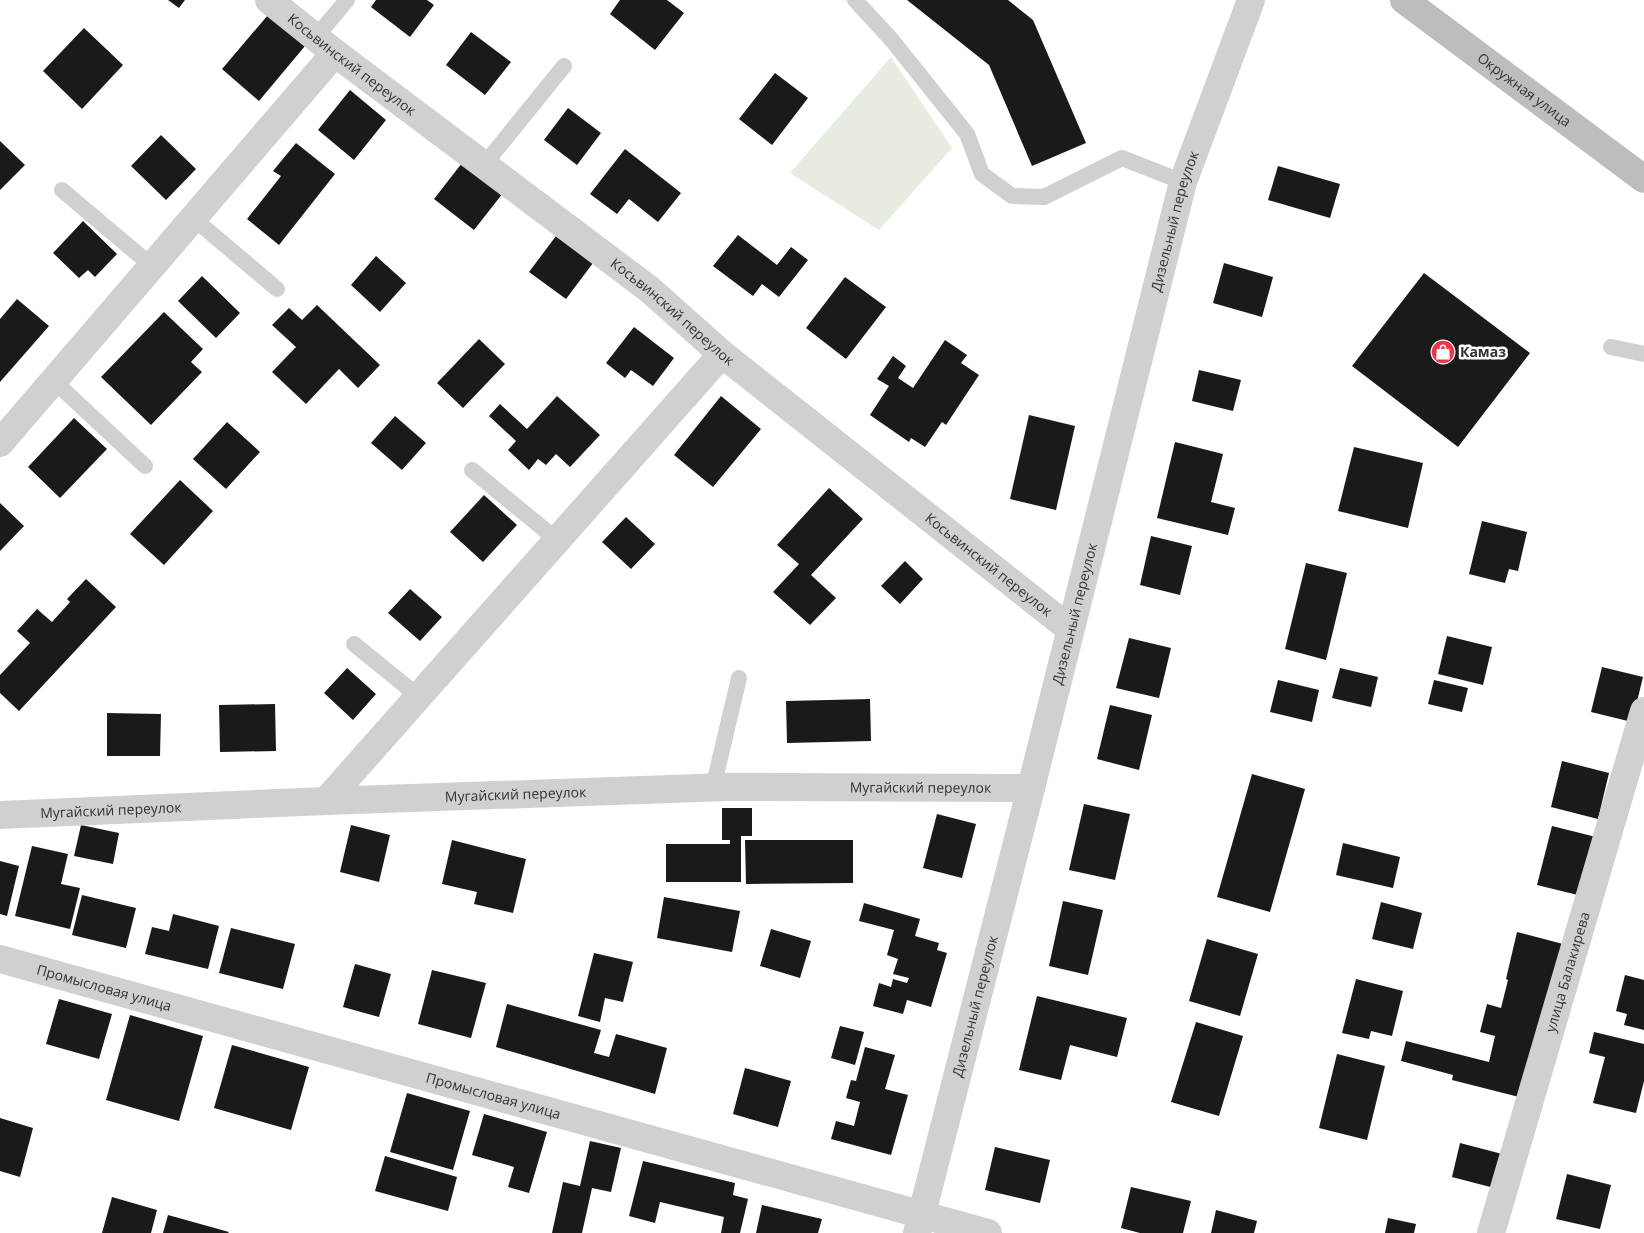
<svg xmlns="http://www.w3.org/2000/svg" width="1644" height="1233" viewBox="0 0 1644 1233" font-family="'Open Sans',sans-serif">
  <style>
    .green { fill: #e6ecdf }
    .building { fill: #1a1a1a }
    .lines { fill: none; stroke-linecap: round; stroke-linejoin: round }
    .service { stroke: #d0d0d0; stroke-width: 16 }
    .minor { stroke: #d0d0d0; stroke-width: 28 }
    .secondary { stroke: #bdbdbd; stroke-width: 28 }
    .labels { text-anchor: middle; stroke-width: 5; stroke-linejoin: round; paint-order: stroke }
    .street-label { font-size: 14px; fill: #333; stroke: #fff }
    .poi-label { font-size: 14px; font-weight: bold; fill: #333; stroke: #fff; text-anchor: start }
  </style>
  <rect width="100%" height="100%" fill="#fff"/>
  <path class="green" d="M891 57 952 148 879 230 790 173Z"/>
  <path class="building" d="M168 0H185L179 8Z
    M376 0H427L434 5 410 37 371 7Z
    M620 0H667L684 13 655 50 610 14Z
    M907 0H1008L1033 20 1086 143 1032 166 989 65Z
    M268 15 305 46 259 101 222 69Z
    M84 28 123 65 82 109 43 71Z
    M471 32 511 62 485 95 446 65Z
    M775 73 808 98 772 145 739 119Z
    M350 90 386 120 354 160 318 130Z
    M568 108 601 133 577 165 544 140Z
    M161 135 196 169 166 200 131 166Z
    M0 141 25 165 0 190Z
    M296 143 335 174 279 245 247 219 281 176 273 171Z
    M625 149 681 193 658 222 629 199 617 214 590 194Z
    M462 163 503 193 474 230 434 199Z
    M1278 166 1340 184 1330 218 1268 200Z
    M83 221 117 254 95 277 88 270 79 278 53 253Z
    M738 235 777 265 791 247 808 260 779 297 762 284 753 296 713 266Z
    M556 236 593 263 566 299 529 272Z
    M376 256 406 283 380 312 351 285Z
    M1224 263 1273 277 1262 317 1213 303Z
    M1424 273 1530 353 1458 447 1352 366Z
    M202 276 240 313 216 338 178 301Z
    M845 277 886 307 846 359 806 328Z
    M17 299 49 326 0 382V319Z
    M317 305 380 365 358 388 339 369 306 404 272 372 296 347 272 325 289 308 302 320Z
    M164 312 203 349 191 362 202 372 151 425 101 377Z
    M634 327 674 358 653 386 631 370 625 378 606 363Z
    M479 339 505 364 463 408 437 383Z
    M945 340 967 355 961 363 979 375 946 425 942 422 925 447 911 438 909 442 870 415 889 386 877 379 893 356 906 366 898 378 913 388Z
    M1199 370 1241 380 1233 411 1192 401Z
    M557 396 600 435 570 467 556 454 546 465 538 459 529 470 508 450 516 441 489 416 500 404 527 429Z
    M721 396 761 429 713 487 674 455Z
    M1029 415 1075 426 1056 510 1010 499Z
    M395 416 426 443 402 470 371 443Z
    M74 418 107 449 60 498 28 467Z
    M227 422 260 452 226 489 193 459Z
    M1175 442 1223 454 1211 502 1235 508 1228 535 1157 518Z
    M1354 447 1423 463 1408 528 1338 511Z
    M180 480 213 511 164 565 130 534Z
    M829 488 863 519 811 575 836 598 810 625 773 592 799 564 777 545Z
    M484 495 517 525 483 562 450 532Z
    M0 503 24 526 0 551Z
    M626 517 655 544 631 569 602 542Z
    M1482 521 1527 532 1518 571 1509 569 1505 583 1469 574Z
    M1151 536 1192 546 1180 595 1140 585Z
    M905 561 923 579 900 604 881 586Z
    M1306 563 1347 573 1326 660 1285 649Z
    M86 579 116 607 19 711 0 693V675L30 643 17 631 37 609 52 622 70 602 67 599Z
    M410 589 442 617 420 641 388 613Z
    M1447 636 1492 647 1483 685 1438 674Z
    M1129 638 1171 648 1159 698 1116 688Z
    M1602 667 1643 677 1632 722 1591 712Z
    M347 668 376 694 353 720 324 693Z
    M1340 668 1378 677 1371 707 1332 698Z
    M1278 680 1319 690 1312 722 1270 712Z
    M1434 680 1468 688 1462 712 1428 704Z
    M870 699 871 741 787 743 786 701Z
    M275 704 276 751 220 752 219 705Z
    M1110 705 1152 715 1139 770 1097 759Z
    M107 713 161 714 160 756H107Z
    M1562 761 1609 773 1598 819 1551 807Z
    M1252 774 1305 789 1270 912 1217 897Z
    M1084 804 1130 814 1115 880 1069 870Z
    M722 808H752V836H741V882H666V844H730V840H722Z
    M937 814 976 824 962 878 923 868Z
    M81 825 119 833 113 864 74 856Z
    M351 825 390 835 379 882 340 872Z
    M1552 826 1596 837 1582 896 1537 885Z
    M452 840 526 859 513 913 474 904 477 892 442 884Z
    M745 840H853V883L746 884Z
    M1343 843 1400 857 1393 888 1336 875Z
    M32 846 68 854 61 884 80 888 70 929 15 916Z
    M0 861 19 866 7 916 0 914Z
    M82 895 136 908 126 948 72 935Z
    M664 897 740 911 732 952 657 938Z
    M1063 901 1103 910 1088 975 1049 966Z
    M1381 902 1422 913 1413 949 1372 939Z
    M864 903 920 919 915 936 939 943 937 950 947 953 931 1007 907 1000 903 1014 873 1006 879 983 891 987 893 979 907 983 909 978 893 974 898 959 887 955 894 930 859 921Z
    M173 914 219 926 208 969 145 954 152 927 169 931Z
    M231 928 295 944 283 989 219 973Z
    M771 929 811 941 800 978 760 966Z
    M1517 932 1563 944 1523 1098 1452 1080 1453 1075 1401 1061 1406 1041 1489 1062 1495 1036 1480 1032 1487 1004 1501 1008 1508 980 1506 979Z
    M1207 939 1258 954 1240 1016 1189 1001Z
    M594 953 633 962 623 1002 605 998 600 1022 578 1016Z
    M355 964 391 974 379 1017 343 1007Z
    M432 970 486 983 471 1038 418 1024Z
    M1625 975 1644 980V1030L1624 1025 1627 1014 1616 1011Z
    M1356 979 1403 991 1392 1036 1371 1031 1369 1039 1342 1033Z
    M1037 996 1127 1018 1117 1057 1070 1045 1061 1080 1019 1070Z
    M59 999 112 1014 99 1059 46 1044Z
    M507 1004 601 1030 594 1053 609 1057 616 1034 667 1048 655 1094 496 1047Z
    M130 1015 203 1036 179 1121 106 1100Z
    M1196 1022 1243 1036 1219 1116 1171 1102Z
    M840 1026 864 1032 855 1065 831 1058Z
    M1594 1032 1644 1044V1081L1636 1113 1593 1103 1605 1057 1589 1053Z
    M232 1045 309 1067 291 1130 214 1108Z
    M865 1047 895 1055 885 1089 908 1095 891 1155 831 1139 836 1121 854 1126 860 1102 846 1098 851 1080 856 1081Z
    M1337 1054 1385 1066 1367 1140 1319 1128Z
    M745 1068 791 1081 778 1127 733 1114Z
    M407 1093 470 1111 453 1170 390 1152Z
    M484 1114 547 1132 529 1193 508 1187 514 1167 472 1155Z
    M0 1118 33 1128 20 1177 0 1171Z
    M590 1141 621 1148 611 1192 592 1188 582 1233H552L563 1182 580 1186Z
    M1460 1143 1506 1155 1498 1189 1452 1177Z
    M995 1147 1050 1160 1040 1203 985 1190Z
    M385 1156 457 1177 448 1211 375 1191Z
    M643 1161 735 1183 733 1195 748 1199 740 1233H721L724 1217 660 1202 655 1223 629 1216Z
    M1567 1174 1611 1185 1600 1229 1556 1219Z
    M1131 1187 1191 1201 1183 1233H1140L1121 1228Z
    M112 1197 157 1210 151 1233H102Z
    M762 1205 822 1219 818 1233H756Z
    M1216 1210 1257 1221 1254 1233H1211Z
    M168 1215 229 1232 228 1233H163Z
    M1388 1218 1416 1224 1414 1233H1385Z"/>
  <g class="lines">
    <path class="service" d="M855 0 891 39 967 134 982 174 1012 196 1044 197 1122 158 1183 182
      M316 37 347 0
      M484 165 564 66
      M62 190 152 266
      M193 218 277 289
      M1611 347 1644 354
      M54 381 145 466
      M472 470 557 540
      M354 644 418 696
      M713 788 739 678"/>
    <g class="minor">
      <path id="s1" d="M269 0 335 53 649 289 722 354 1070 629"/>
      <path d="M0 443 335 53"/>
      <path d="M326 801 722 354"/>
      <path id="s2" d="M0 815 326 801 727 787 1031 788"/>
      <path id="s3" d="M0 959 988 1233"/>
      <path id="s4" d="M917 1233 1031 788 1183 182 1251 0"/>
      <path id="s5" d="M1491 1233 1644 711"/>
    </g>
    <path class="secondary" id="s6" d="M1404 0 1644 179"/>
  </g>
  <defs>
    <g id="shop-disc" transform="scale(1.25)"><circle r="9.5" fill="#e63946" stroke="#fff"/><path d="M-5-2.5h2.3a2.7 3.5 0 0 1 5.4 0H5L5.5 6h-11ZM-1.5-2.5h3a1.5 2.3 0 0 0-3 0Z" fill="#fff"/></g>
  </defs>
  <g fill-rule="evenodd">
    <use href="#shop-disc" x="1443" y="352"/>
  </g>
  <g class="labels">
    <g class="street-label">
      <text dy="5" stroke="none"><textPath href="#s1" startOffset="105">Косьвинский переулок</textPath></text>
      <text dy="5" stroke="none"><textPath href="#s6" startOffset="150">Окружная улица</textPath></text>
      <text dy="5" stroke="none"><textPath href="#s4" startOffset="1044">Дизельный переулок</textPath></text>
      <text dy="5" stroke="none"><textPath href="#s1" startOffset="510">Косьвинский переулок</textPath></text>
      <text dy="5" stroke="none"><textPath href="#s1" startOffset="915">Косьвинский переулок</textPath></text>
      <text dy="5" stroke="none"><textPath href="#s4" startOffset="639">Дизельный переулок</textPath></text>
      <text dy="5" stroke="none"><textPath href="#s2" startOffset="921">Мугайский переулок</textPath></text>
      <text dy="5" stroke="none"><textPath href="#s2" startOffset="516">Мугайский переулок</textPath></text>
      <text dy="5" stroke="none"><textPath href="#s2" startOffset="111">Мугайский переулок</textPath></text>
      <text dy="5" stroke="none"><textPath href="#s5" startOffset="272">улица Балакирева</textPath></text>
      <text dy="5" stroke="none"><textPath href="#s3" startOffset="108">Промысловая улица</textPath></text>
      <text dy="5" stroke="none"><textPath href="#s4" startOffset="234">Дизельный переулок</textPath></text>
      <text dy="5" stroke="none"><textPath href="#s3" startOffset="512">Промысловая улица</textPath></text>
    </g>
    <g class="poi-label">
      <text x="1460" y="357">Камаз</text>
    </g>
  </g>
</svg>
